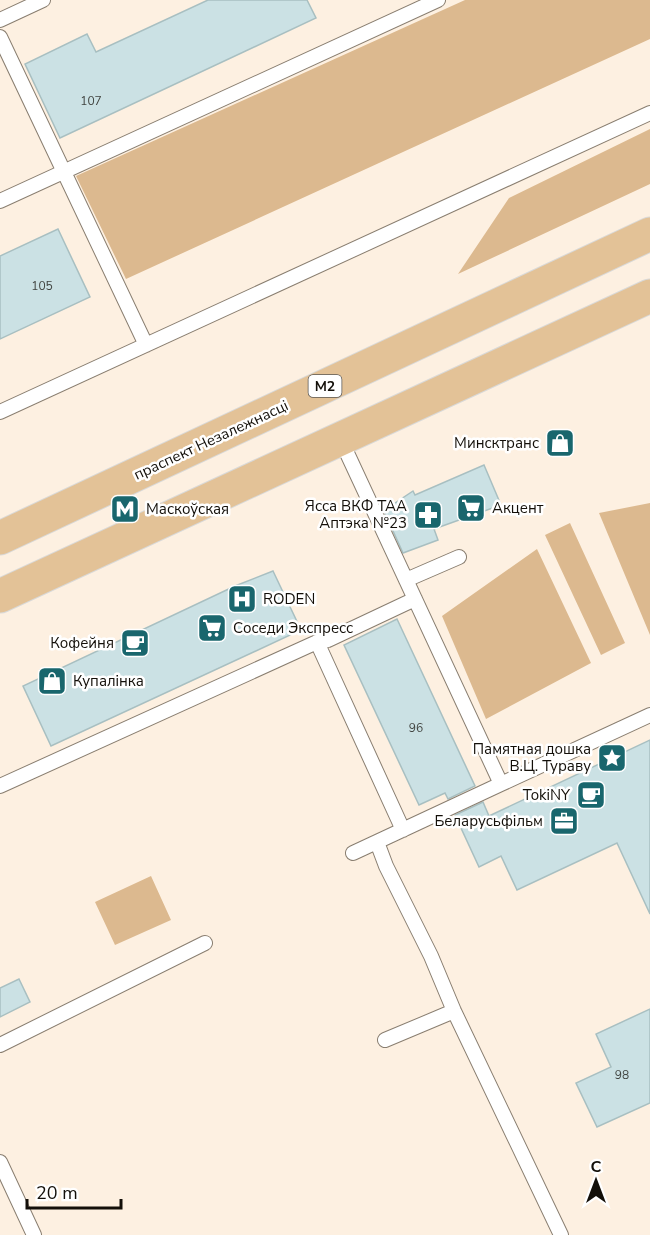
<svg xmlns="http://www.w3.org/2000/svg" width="650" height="1235" viewBox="0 0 650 1235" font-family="'Nunito Sans',sans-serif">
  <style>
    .green { fill: #dcb98f }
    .building { fill: #cbe1e4; stroke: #a8bfc1; stroke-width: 1.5 }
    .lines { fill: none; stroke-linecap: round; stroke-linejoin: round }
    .lane-casing { stroke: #897e70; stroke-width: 16 }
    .primary-casing { stroke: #d9d9d8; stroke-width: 35 }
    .lane { stroke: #fff; stroke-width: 14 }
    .primary { stroke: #e3c297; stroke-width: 33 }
    .labels { text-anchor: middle; stroke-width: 5; stroke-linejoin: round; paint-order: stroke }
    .number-label { font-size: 12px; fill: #414440 }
    .shield { fill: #fff; stroke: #5a5753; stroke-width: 1.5 }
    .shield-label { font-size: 14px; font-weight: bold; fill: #130f09 }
    .street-label { font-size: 15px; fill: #130f09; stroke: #fff }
    .poi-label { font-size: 15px; fill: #130f09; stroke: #fff; text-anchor: end }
  </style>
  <rect width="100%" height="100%" fill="#fdf0e1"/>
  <path class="green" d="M465 0H650V39L126 279 76 176Z
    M650 129V184L458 274 509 198Z
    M650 503V635L599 513Z
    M570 523 625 643 601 655 545 535Z
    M537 549 591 663 486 719 442 616Z
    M151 876 171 920 115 945 95 902Z"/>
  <path class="building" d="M208 0H307L316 18 60 138 25 64 87 34 96 52Z
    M58 229 90 297 0 339V256Z
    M484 465 501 505 434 529 438 540 403 553 384 511 389 505H392L413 491 415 495Z
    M273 571 301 630 51 746 23 686 235 586Z
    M397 619 475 786 448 799 445 793 419 805 344 645Z
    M650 740V914L617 843 517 890 501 856 479 867 455 815 483 802 489 816Z
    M19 979 30 1002 0 1017V988Z
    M650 1009V1103L597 1127 576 1083 611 1067 596 1034Z"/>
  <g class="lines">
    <g class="lane-casing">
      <path id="lane" d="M0 20 43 0
        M0 37 146 345
        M0 201 438 0
        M0 412 650 113
        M340 438 501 784 353 853
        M406 580 459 557
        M317 642 328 640 415 599
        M501 784 650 715
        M0 786 317 642 403 830
        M377 842 386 866 431 956 454 1011 561 1235
        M385 1040 454 1011
        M0 1045 205 943
        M0 1162 34 1235"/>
    </g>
    <g class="primary-casing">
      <path id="primary" d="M0 538 650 234
        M0 596 650 296"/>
    </g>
    <use href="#lane" class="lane"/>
    <use href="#primary" class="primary"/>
  </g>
  <defs>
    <g id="shop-square" transform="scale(1.5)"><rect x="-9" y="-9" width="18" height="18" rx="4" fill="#19666d" stroke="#fff"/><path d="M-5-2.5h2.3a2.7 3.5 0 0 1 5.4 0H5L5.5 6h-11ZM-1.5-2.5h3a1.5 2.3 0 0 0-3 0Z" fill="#fff"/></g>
    <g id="supermarket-square" transform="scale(1.5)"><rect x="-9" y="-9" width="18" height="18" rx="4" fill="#19666d" stroke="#fff"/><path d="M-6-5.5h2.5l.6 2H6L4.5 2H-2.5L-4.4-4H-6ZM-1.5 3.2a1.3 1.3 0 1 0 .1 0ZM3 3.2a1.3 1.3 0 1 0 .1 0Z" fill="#fff"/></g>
    <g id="metro-square" transform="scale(1.5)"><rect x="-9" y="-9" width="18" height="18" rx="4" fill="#19666d" stroke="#fff"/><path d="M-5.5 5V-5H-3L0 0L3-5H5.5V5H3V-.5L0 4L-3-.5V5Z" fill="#fff"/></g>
    <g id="pharmacy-square" transform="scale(1.5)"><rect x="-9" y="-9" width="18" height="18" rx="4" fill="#19666d" stroke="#fff"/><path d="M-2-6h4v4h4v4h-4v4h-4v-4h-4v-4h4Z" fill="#fff"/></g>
    <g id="hospital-square" transform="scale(1.5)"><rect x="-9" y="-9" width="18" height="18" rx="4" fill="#19666d" stroke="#fff"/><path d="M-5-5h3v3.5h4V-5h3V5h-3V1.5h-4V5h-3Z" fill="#fff"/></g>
    <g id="cafe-square" transform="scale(1.5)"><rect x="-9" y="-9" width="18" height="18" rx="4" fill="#19666d" stroke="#fff"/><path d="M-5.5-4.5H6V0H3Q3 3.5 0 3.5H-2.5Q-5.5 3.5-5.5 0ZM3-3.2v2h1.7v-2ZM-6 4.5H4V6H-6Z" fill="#fff"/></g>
    <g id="sight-square" transform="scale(1.5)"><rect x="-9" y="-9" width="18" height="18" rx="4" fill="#19666d" stroke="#fff"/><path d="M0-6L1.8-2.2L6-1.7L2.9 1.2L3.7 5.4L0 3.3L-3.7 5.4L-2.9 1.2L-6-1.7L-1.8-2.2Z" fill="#fff"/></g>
    <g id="office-square" transform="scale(1.5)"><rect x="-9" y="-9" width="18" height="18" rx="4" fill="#19666d" stroke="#fff"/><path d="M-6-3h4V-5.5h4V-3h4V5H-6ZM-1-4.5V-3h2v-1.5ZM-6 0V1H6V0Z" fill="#fff"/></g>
  </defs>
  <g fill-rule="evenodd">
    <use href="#shop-square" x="560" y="443"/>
    <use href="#supermarket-square" x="471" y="508"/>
    <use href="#metro-square" x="125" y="509"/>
    <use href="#pharmacy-square" x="428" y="515"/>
    <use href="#hospital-square" x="242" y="599"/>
    <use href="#supermarket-square" x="212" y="628"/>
    <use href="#cafe-square" x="135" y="643"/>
    <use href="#shop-square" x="52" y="681"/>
    <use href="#sight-square" x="612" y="758"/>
    <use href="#cafe-square" x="591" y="795"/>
    <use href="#office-square" x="564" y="821"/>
  </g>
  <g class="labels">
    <g class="number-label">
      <text x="91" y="105">107</text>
      <text x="42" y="290">105</text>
      <text x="416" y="732">96</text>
      <text x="622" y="1079">98</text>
    </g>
    <rect class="shield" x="308.5" y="375" width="33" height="22" rx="4.5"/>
    <g class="shield-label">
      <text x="325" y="391">М2</text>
    </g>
    <g class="street-label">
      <text transform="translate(211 440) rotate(-25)" y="5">праспект Незалежнасці</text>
    </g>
    <g class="poi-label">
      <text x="539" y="448">Минсктранс</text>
      <text x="407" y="511">Ясса ВКФ ТАА<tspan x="407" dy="17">Аптэка №23</tspan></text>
      <text x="492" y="513" text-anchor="start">Акцент</text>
      <text x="146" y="514" text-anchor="start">Маскоўская</text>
      <text x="263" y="604" text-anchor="start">RODEN</text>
      <text x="233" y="633" text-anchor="start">Соседи Экспресс</text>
      <text x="114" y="648">Кофейня</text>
      <text x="73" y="686" text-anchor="start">Купалiнка</text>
      <text x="591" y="754">Памятная дошка<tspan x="591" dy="17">В.Ц. Тураву</tspan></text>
      <text x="570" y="800">TokiNY</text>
      <text x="543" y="826">Беларусьфільм</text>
    </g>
  </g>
  <g transform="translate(596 1181)" stroke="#ffffff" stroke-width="4.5" paint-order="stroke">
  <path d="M0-4.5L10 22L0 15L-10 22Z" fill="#130f09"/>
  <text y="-9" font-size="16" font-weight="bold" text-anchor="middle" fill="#130f09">С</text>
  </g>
  <path d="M27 1199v9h94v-9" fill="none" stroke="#130f09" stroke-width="3"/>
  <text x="36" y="1199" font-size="18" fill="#130f09" stroke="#ffffff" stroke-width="4.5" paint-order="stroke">20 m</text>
</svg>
